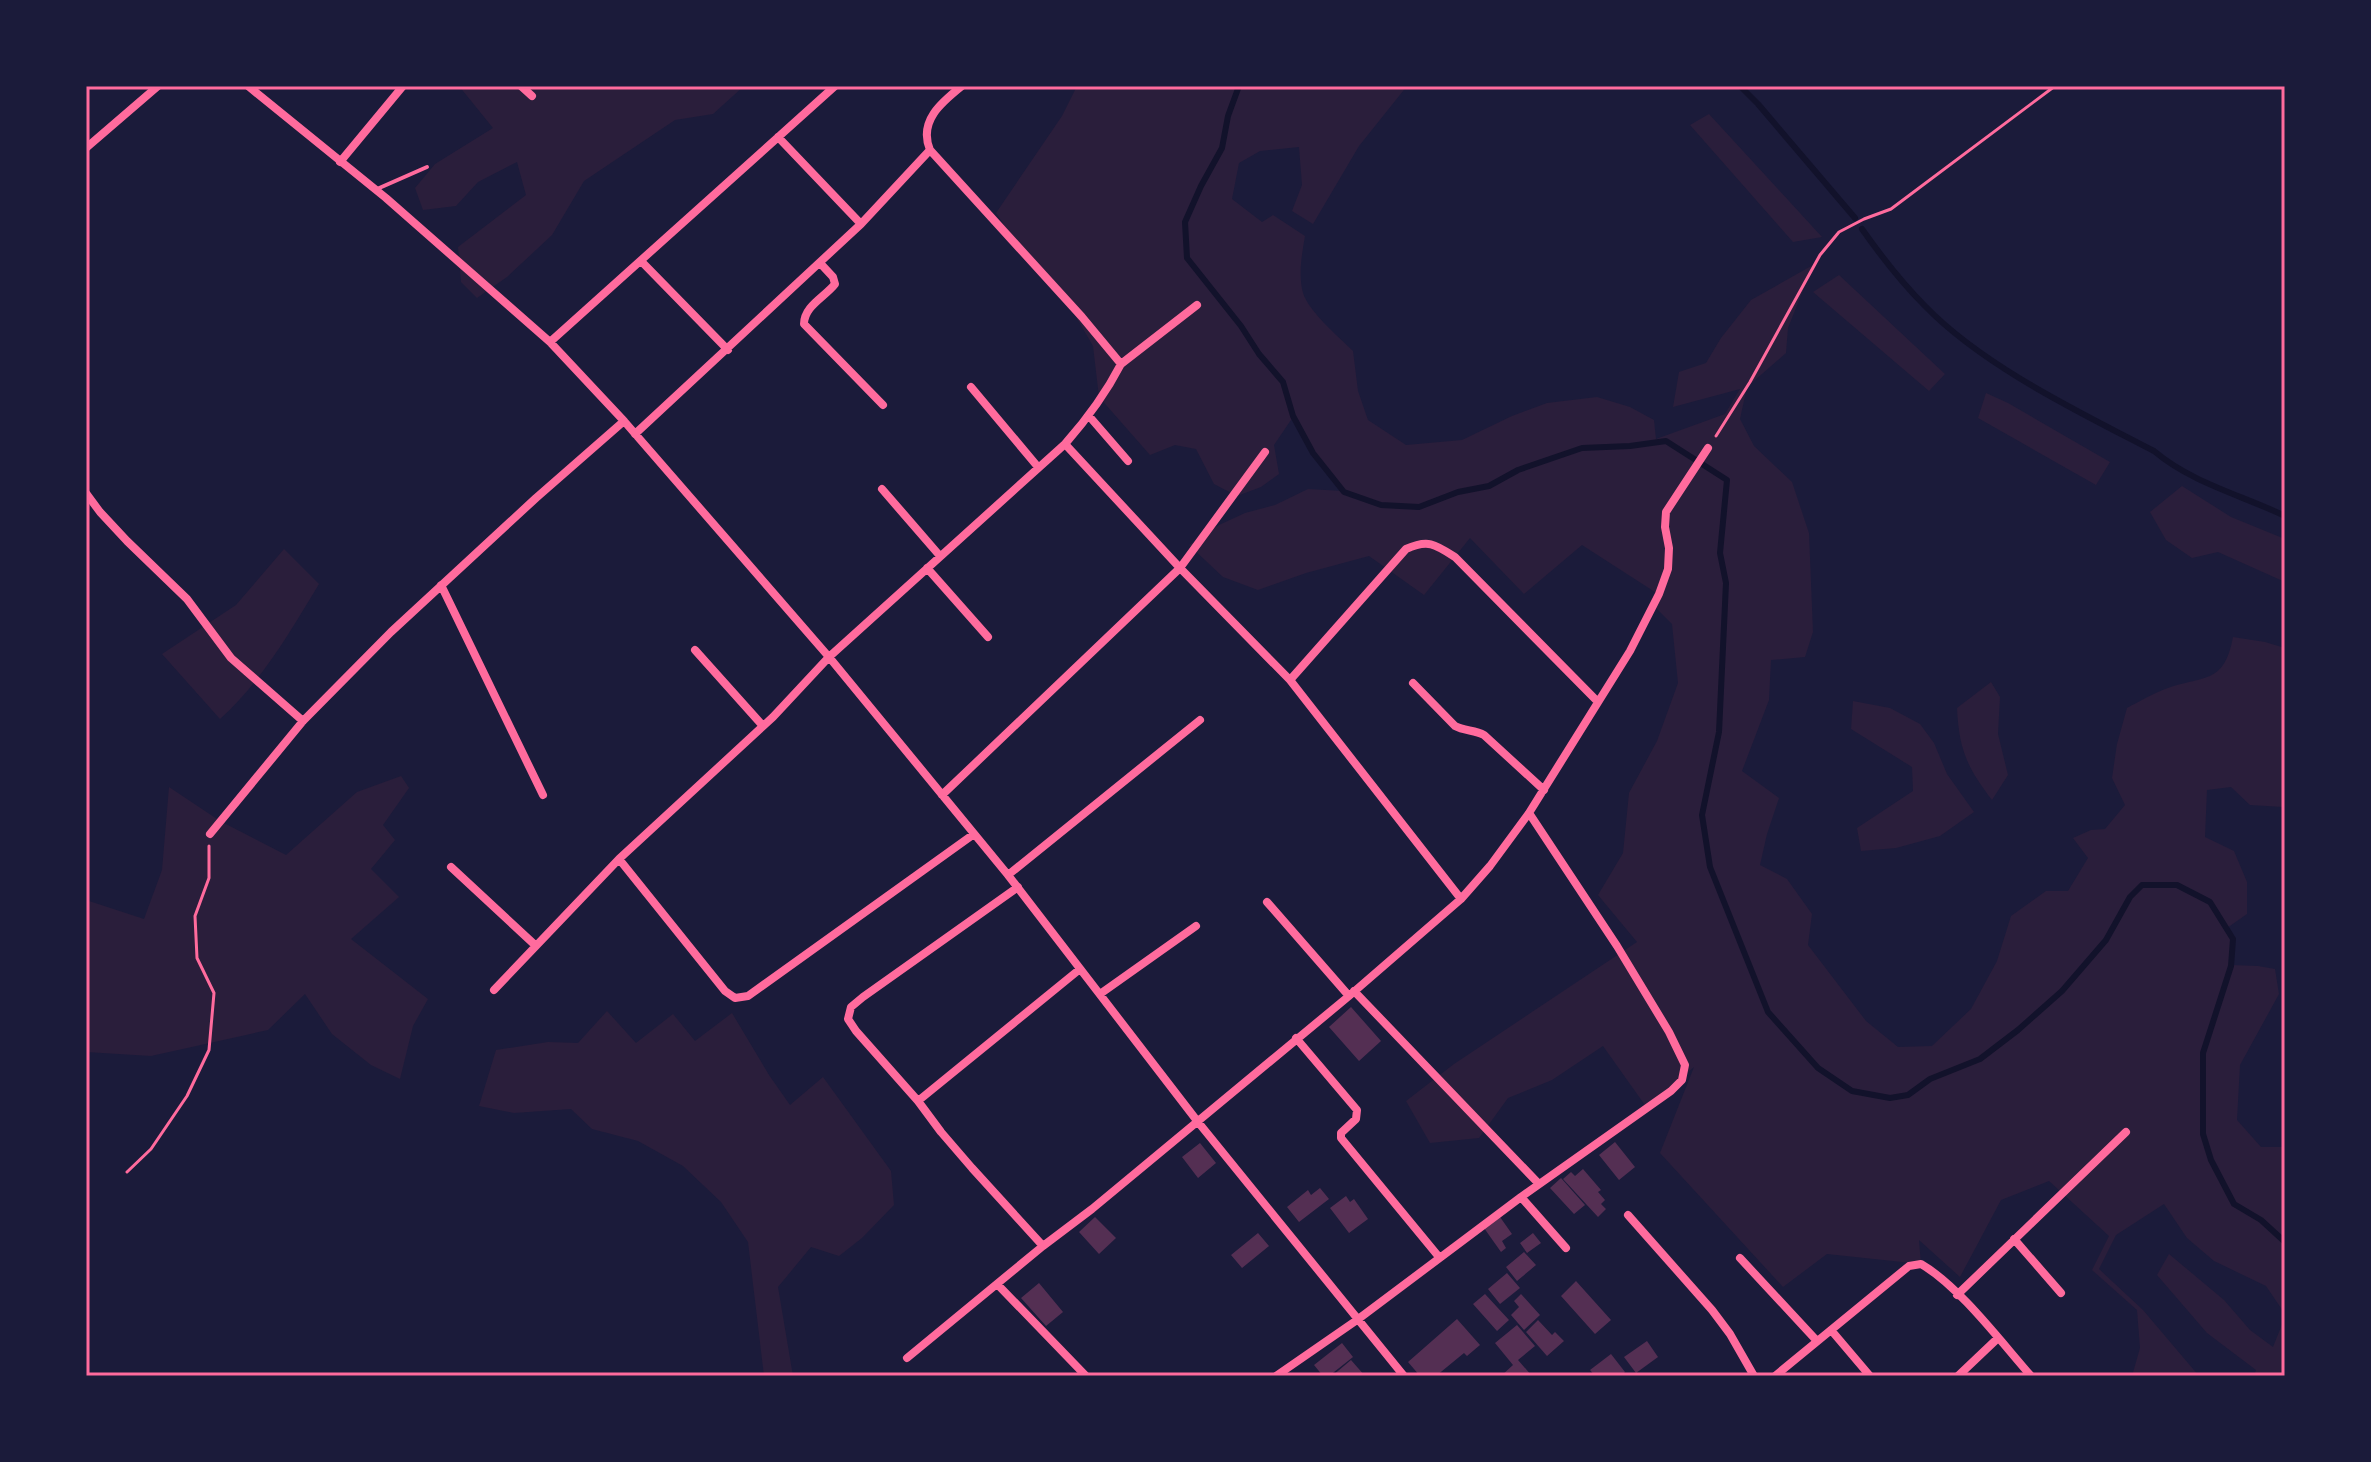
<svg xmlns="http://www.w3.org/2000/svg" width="2371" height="1462" viewBox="0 0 2371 1462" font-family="Overpass,sans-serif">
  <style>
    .green { fill: #2a1e3b }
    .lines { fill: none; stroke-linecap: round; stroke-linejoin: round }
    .stream { stroke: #12122b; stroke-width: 6 }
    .building { fill: #542f53 }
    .path { stroke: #ff6b9d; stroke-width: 3 }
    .service { stroke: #ff6b9d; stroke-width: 4 }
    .minor { stroke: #ff6b9d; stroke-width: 8 }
    .neatline { fill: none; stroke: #ff6b9d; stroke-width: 3 }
  </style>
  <rect width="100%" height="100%" fill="#1b1b3a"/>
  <path class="green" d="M459 86H744L713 114 675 120 584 181 552 235 507 277 477 298 461 282 458 247 526 195 517 162 478 182 456 206 423 210 415 188 435 164 493 128Z
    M1077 86H1407L1359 146 1313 224 1292 211 1302 185 1299 147 1260 151 1239 163 1232 199 1262 222 1273 215 1305 236C1302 254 1298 274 1303 293 1309 312 1339 337 1353 351L1358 391 1368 420 1406 445 1462 440 1512 416 1547 403 1597 397 1630 407 1654 420 1656 439 1725 414 1740 389 1673 407 1679 372 1706 363 1721 338 1751 300 1813 265 1788 328 1786 353 1747 387 1740 419 1754 446 1792 482 1809 533 1813 632 1805 657 1771 660 1769 700 1742 771 1779 798 1767 834 1760 865 1787 879 1812 914 1808 945 1866 1021 1898 1047 1932 1046 1971 1009 1997 961 2011 916 2046 891H2068L2088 858 2073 838 2091 830 2105 829 2125 805 2112 778 2117 744 2127 708C2140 701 2154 693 2168 688 2206 675 2224 684 2233 637L2265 642 2285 648 2283 807 2250 805 2231 787 2207 790 2205 837 2234 851 2247 882V914L2227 928 2233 939 2231 965 2258 966 2275 969 2279 994 2240 1065 2237 1120 2261 1147H2285V1314L2266 1286 2214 1261 2187 1238 2164 1204 2116 1235 2099 1269 2143 1310 2199 1376H2132L2140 1348 2137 1310 2092 1270 2109 1236 2049 1181 2001 1200 1960 1277 1919 1240 1921 1264 1827 1254 1783 1287 1660 1153 1694 1067 1647 1108 1603 1046 1552 1080 1508 1098 1479 1138 1430 1143 1406 1101 1454 1064 1637 942 1598 895 1623 853 1629 793 1657 741 1678 683 1672 624 1650 602 1658 594 1582 545 1524 594 1470 538 1424 595 1369 556 1306 573 1258 590 1223 577 1189 545 1219 525 1245 513 1275 505 1308 489 1343 491 1313 453 1293 417 1274 445 1279 474 1261 487 1237 496 1214 484 1196 449 1175 445 1150 455 1099 397 1093 346 1064 296 1011 235 996 213 1062 116Z
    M1709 114 1822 237 1793 242 1690 125Z
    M1839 275 1945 374 1929 391 1813 292Z
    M1986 393 2008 403 2110 462 2096 485 1978 418Z
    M2182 486 2231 517 2285 539V582L2218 552 2192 558 2166 540 2150 512Z
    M284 549 319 584C290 632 262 681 220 719L162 654 236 605Z
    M1991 682 2000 697 1998 734 2008 775 1992 800C1967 767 1959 750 1957 708Z
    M1853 701 1890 708 1920 724 1934 743 1947 774 1974 812 1940 836 1896 848 1861 851 1857 828 1913 791 1912 767 1851 729Z
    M401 776 409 788 383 825 395 840 371 869 399 897 351 939 428 999 413 1026 400 1079 371 1065 332 1034 305 994 268 1030 151 1056 86 1052V900L144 919 162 870 169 787 220 821 286 855 357 792Z
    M607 1011 636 1043 673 1014 695 1041 732 1013 769 1075 790 1105 823 1077 891 1171 894 1205 862 1238 839 1256 811 1247 778 1287 793 1376H764L748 1242 721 1202 683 1166 638 1141 592 1129 571 1109 514 1113 479 1106 496 1050 548 1042 578 1043Z
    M2169 1254 2224 1300 2250 1330 2273 1347 2285 1317V1376H2254L2256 1370 2207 1333 2157 1275Z"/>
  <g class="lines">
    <path class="stream" d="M1239 86 1228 116 1222 148 1201 186 1185 222 1187 258 1241 326 1259 354 1283 382 1293 416 1313 453 1344 492 1381 505 1419 507 1458 492 1489 486 1518 470 1582 448 1630 446 1666 441 1727 480 1720 553 1726 583 1719 732 1702 815 1710 867 1768 1012 1818 1068 1852 1091 1890 1098 1908 1095 1930 1079 1980 1059 2018 1030 2062 991 2106 940 2130 897 2142 885H2177L2210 902 2233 939 2231 966 2203 1053V1134L2211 1160 2234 1204 2261 1220 2285 1242
      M1740 86 1758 104 1855 218
      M1862 229C1881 256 1901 282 1925 306 1983 366 2079 412 2154 451 2192 483 2241 495 2285 516"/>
  </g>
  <path class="building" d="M1351 1007 1381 1041 1359 1061 1329 1027Z
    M1615 1142 1635 1167 1619 1180 1599 1155Z
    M1200 1143 1216 1163 1198 1178 1182 1157Z
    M1583 1169 1601 1190 1598 1192 1605 1200 1601 1204 1606 1209 1598 1217 1563 1179 1571 1172 1575 1176Z
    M1561 1178 1585 1205 1574 1214 1550 1188Z
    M1320 1188 1329 1199 1299 1222 1287 1207 1308 1190 1311 1195Z
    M1346 1196 1350 1202 1354 1199 1368 1219 1349 1233 1330 1208Z
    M1095 1217 1116 1238 1099 1254 1079 1232Z
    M1500 1217 1512 1234 1502 1241 1506 1248 1501 1252 1484 1228Z
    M1258 1233 1269 1246 1242 1268 1231 1255Z
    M1533 1233 1541 1243 1527 1253 1520 1243Z
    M1524 1252 1536 1265 1517 1281 1506 1267Z
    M1507 1273 1520 1288 1500 1304 1488 1289Z
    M1576 1281 1611 1320 1595 1334 1561 1296Z
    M1039 1283 1063 1312 1046 1326 1021 1298Z
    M1485 1294 1509 1320 1497 1331 1473 1304Z
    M1521 1294 1540 1315 1524 1330 1511 1315 1519 1307 1514 1301Z
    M1457 1319 1480 1345 1467 1356 1464 1353 1436 1376H1420L1408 1362Z
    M1538 1320 1552 1335 1555 1332 1564 1341 1547 1356 1526 1332Z
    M1517 1325 1535 1346 1518 1360 1532 1376H1501L1513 1365 1495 1343Z
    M1647 1341 1658 1357 1636 1373 1624 1357Z
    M1342 1343 1353 1357 1329 1376H1323L1314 1365Z
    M1611 1354 1625 1372 1621 1376H1595L1590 1370Z
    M1351 1360 1365 1376H1332Z"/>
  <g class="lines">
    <path class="path" d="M1716 436 1750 382 1820 255 1839 232 1864 219 1891 209 2055 86
      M127 1172 151 1149 187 1096 209 1050 214 993 197 958 195 916 209 878V846"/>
    <path class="service" d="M377 189 427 167"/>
    <path class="minor" d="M248 86 386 198 550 342 624 421 829 657 1008 875 1198 1122 1404 1376
      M521 86 532 96
      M778 137 861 224
      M86 148 158 86
      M340 162 403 86
      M641 261 728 350
      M820 263 833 277 835 284C825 297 804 306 804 324L883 405
      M550 342 835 86
      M1121 364 1197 305
      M971 387 1038 467
      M1089 416 1128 461
      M635 434 861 224 930 150
      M1065 444 1180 568 1290 680 1461 899
      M882 489 940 556
      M86 493 100 512 127 541 187 599 231 658 303 721
      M927 568 988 637
      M441 585 543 795
      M695 650 763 726
      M1290 680 1406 549C1428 539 1435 544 1455 557L1598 702
      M1413 683 1455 726C1464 731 1475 730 1484 735L1544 790
      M942 795 1180 568 1265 452
      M210 834 303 721 391 632 536 498 624 421
      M619 859 725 991 735 998 748 996 974 834
      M451 867 535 945
      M1008 875 1200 720
      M1018 887 863 997 851 1007 848 1019 856 1031 918 1101 941 1132 972 1168 1043 1246
      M1267 902 1349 996
      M494 990 619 859 773 717 829 657 1065 444C1087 419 1105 395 1121 364L1082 317 930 150C918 121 942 102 962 86
      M1354 991 1539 1184
      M1100 994 1196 926
      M1296 1038 1357 1110 1356 1119 1341 1133V1138L1439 1257
      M918 1101 1080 969
      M1521 1197 1566 1248
      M1628 1215 1712 1310 1730 1334 1754 1376
      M2014 1239 2061 1293
      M1740 1258 1817 1341
      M998 1285 1086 1376
      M1957 1295 2126 1132
      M1831 1330 1870 1376
      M907 1358 1043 1246 1092 1209 1349 996 1461 899 1490 866 1529 813 1630 651 1659 594 1668 569 1669 548 1665 527 1666 512 1708 448
      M1276 1376 1357 1320 1521 1197 1671 1091 1682 1080 1685 1065 1669 1032 1617 946 1529 813
      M1775 1376 1909 1266 1921 1264C1959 1286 2001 1342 2031 1376
      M1958 1376 1998 1338"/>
  </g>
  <rect width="2371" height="1462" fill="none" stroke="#1b1b3a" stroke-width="176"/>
  <rect x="88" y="88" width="2195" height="1286" class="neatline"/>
</svg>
